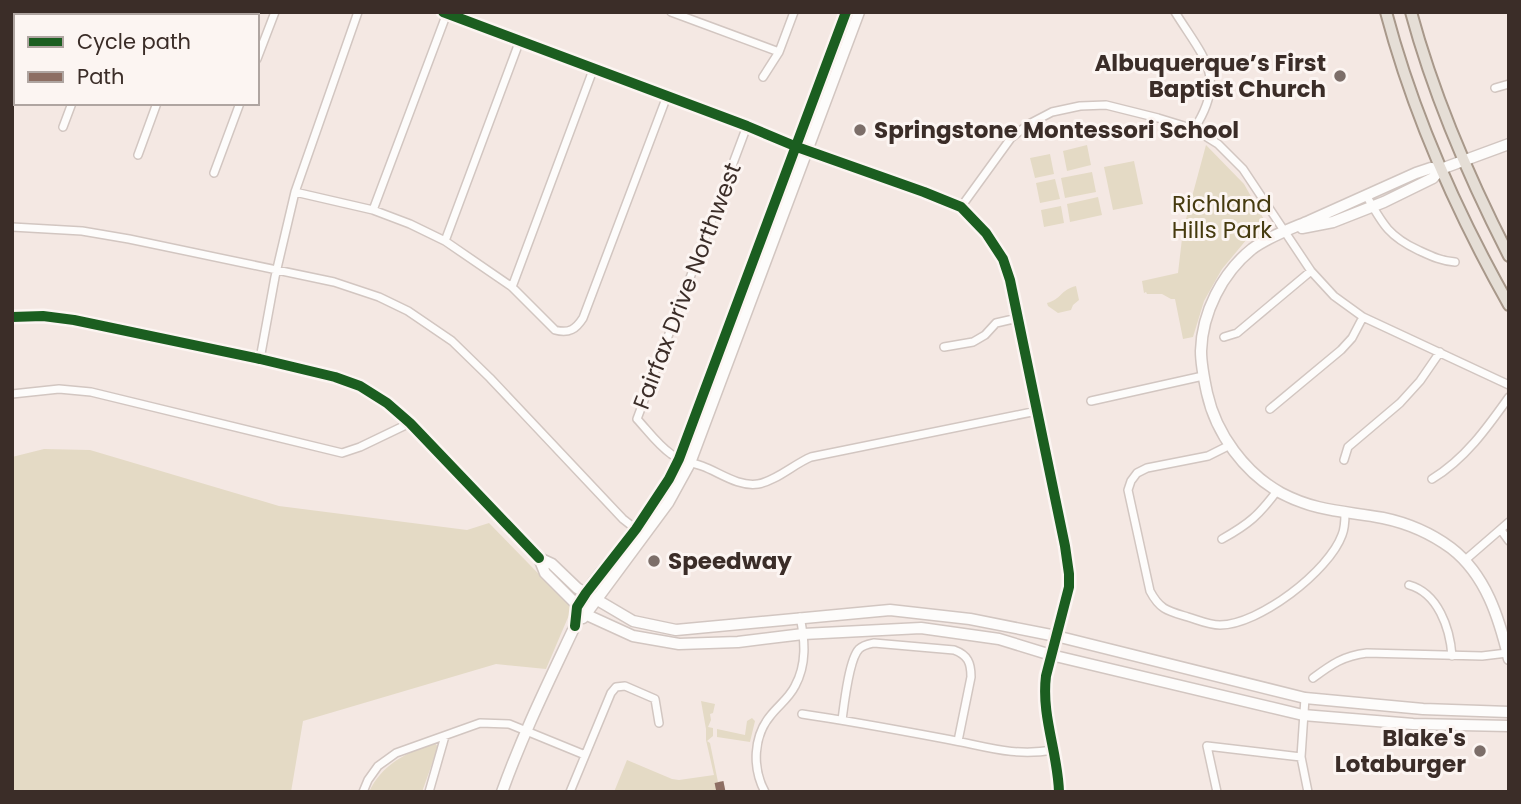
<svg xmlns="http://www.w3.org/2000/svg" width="1521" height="804" viewBox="0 0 1521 804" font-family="Poppins,sans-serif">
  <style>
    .green { fill: #e4dac5 }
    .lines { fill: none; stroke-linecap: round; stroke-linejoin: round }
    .street-casing { stroke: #d2c6c1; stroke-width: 10 }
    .secondary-casing { stroke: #d2c6c1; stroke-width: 13 }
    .primary-casing { stroke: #a8988a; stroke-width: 14 }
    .street { stroke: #fdfcfb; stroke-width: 7 }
    .secondary { stroke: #fdfcfb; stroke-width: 10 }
    .primary { stroke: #e5ded6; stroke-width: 10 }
    .quiet { stroke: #8d6e63; stroke-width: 9; stroke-dasharray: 18 9; stroke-linecap: butt }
    .cycleway-casing { stroke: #fcf5f2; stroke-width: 15 }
    .cycleway { stroke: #1b5e20; stroke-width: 10 }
    .poi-dot { fill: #7c6e69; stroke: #fcf5f2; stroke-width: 2.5 }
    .labels { text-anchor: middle; stroke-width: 6; stroke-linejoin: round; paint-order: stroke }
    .poi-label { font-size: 23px; font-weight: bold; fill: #3b2d28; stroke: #fcf5f2; text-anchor: end }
    .park-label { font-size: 23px; fill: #463b0f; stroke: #fcf5f2 }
    .street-label { font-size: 23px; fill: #3b2d28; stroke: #fcf5f2 }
  </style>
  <rect width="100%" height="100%" fill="#f4e8e3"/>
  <path class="green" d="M1087 145 1091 165 1067 171 1063 151Z
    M1206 145 1244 184 1270 230 1247 239 1222 269 1204 301 1193 337 1183 339 1175 299H1171L1162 294H1147L1146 292 1144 293 1142 281 1178 273 1183 230Z
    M1050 154 1054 174 1035 178 1030 158Z
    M1134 161 1143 204 1113 210 1104 167Z
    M1092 172 1096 192 1065 198 1061 178Z
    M1055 179 1060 199 1040 203 1036 183Z
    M1098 197 1102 215 1070 222 1067 204Z
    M1061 206 1064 223 1044 227 1041 210Z
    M1076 286 1079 300 1073 305 1071 310 1058 313 1048 306 1047 303C1062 299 1060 290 1076 286Z
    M44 449 90 450 279 506 467 530 489 523 572 608 546 669 496 664 303 721 291 792H12V457Z
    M701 701 715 704 713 713 710 714 711 720 708 727 713 728V736L707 741 710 743 718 782 721 781 723 792H614L627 760 672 779 679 780 714 775 706 740V729Z
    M752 718 755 721 750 742 717 737V729L745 735 747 721Z
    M435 743 438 747 422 792H369C382 764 407 752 435 743Z"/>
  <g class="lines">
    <g class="street-casing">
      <path id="street" d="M26 12 27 16
        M186 12V16
        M443 12 747 126 797 147 924 192 961 207 986 233 1003 259 1010 280 1065 546 1069 574V587L1046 676C1041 716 1058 753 1059 792
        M671 12 779 52
        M1175 12C1203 57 1228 77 1194 129
        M88 16 100 12
        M12 38 16 37
        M257 59 275 12
        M763 77 779 52 794 12
        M1495 88 1509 84
        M747 126 637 419C648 431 658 445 671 454 680 461 691 462 702 466 719 472 738 487 758 484 776 481 794 464 811 457L1037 411
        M63 127 72 103
        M138 155 157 103
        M214 173 240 103
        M295 192 373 210 410 224 445 241 512 287 555 330C569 334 576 329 583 318L667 96
        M1366 195C1382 223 1388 236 1418 250 1431 256 1441 261 1455 262
        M961 207 1011 138 1029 124 1052 112 1080 106 1106 105 1158 118 1194 129 1218 144 1243 169 1311 271 1334 296 1363 317 1509 385
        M373 210 447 13
        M12 227 82 231 129 239 334 282 379 297 408 311 452 341 490 378 623 519 637 530
        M445 241 520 40
        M512 287 593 70
        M1224 337 1237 333 1311 271
        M944 347 973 342 985 335 996 323 1018 318
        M260 359 275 277 295 192 358 12
        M12 394 59 389 91 392 342 453 360 447 410 423
        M1091 401 1203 376
        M1270 409 1341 350 1352 338 1363 317
        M1230 445 1208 456 1147 468 1137 473 1131 481 1128 490 1150 591C1160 610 1168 611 1188 617 1198 620 1209 625 1220 625 1259 625 1329 571 1342 535 1345 528 1345 521 1345 513
        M1344 460 1348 447 1400 403 1420 381 1440 352
        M1432 479C1465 459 1487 428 1509 397
        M1501 530 1509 541
        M1222 539C1249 524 1259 515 1277 491
        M1464 561 1509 522
        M1409 585C1438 593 1450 628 1452 656
        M1313 678C1332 664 1343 656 1367 653L1482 656 1507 653
        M1305 698 1301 757 1308 792
        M802 714C850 721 898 730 946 739 985 746 1013 757 1053 750
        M842 720C844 705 849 659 859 649 863 645 869 644 874 643L954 650C968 655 971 663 971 677L958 741
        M363 792 368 780 378 766 396 753 480 723 509 724 585 755
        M429 792 445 736
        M570 792 611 693 616 687 625 686 655 699 659 723
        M765 792C752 768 753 736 771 715 779 705 789 698 795 686 807 664 805 640 800 617
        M1217 792 1207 746 1301 757"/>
    </g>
    <g class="secondary-casing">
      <path id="secondary" d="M1509 144 1441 169 1431 168 1416 173C1380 189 1345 205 1309 221 1290 229 1268 237 1252 249 1222 273 1202 313 1201 351 1201 365 1204 379 1207 393 1216 434 1245 473 1281 493 1317 512 1346 511 1383 518 1407 523 1432 534 1451 548 1486 575 1499 618 1509 659
        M1302 228 1333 222 1384 202 1433 178 1441 169
        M12 317 43 316 74 320 260 359 335 377 360 386 387 403 410 423 539 558 552 564 577 588 633 621 676 630 890 610 970 619 1056 636 1305 698 1423 709 1509 712
        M539 558 545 573 587 615 633 636 679 644 738 642 803 634 921 628 999 639 1051 655 1303 715 1413 724 1509 726
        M583 618 668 503 690 463 859 12
        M502 792C522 736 548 683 573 630 577 622 575 612 579 604 588 586 604 569 617 553 640 523 662 493 679 459L846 12"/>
    </g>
    <g class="primary-casing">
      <path id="primary" d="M1386 12C1413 114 1457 213 1509 305
        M1411 12C1434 97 1469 178 1509 256"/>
    </g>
    <use href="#street" class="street"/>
    <use href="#secondary" class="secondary"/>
    <use href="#primary" class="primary"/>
    <path class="quiet" d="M719 782 721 792"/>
    <g class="cycleway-casing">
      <path id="cycleway" d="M443 12 747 126 797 147 924 192 961 207 986 233 1003 259 1010 280 1065 546 1069 574V587L1046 676C1041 716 1058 753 1059 792
        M12 317 43 316 74 320 260 359 335 377 360 386 387 403 410 423 539 558
        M575 626 577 607 586 593 636 529 669 479 679 459 846 12"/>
    </g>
    <use href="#cycleway" class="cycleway"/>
  </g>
  <g class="poi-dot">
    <circle cx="1340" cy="76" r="7"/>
    <circle cx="860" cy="130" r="7"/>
    <circle cx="654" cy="561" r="7"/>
    <circle cx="1480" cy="751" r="7"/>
  </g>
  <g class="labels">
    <g class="poi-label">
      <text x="1326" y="71">Albuquerque’s First<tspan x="1326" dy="26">Baptist Church</tspan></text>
      <text x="874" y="138" text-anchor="start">Springstone Montessori School</text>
      <text x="668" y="569" text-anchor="start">Speedway</text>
      <text x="1466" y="746">Blake's<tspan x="1466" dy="26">Lotaburger</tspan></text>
    </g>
    <g class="park-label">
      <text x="1222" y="212">Richland<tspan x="1222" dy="26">Hills Park</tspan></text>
    </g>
    <g class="street-label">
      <text transform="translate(687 286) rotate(-69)" y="8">Fairfax Drive Northwest</text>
    </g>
  </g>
  <rect width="1521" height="804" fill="none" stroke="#3b2d28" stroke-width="28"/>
  <rect x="14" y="14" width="245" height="91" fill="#fcf5f2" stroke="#afa5a1" stroke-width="2"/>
  <rect x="28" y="37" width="35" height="10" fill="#1b5e20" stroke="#afa5a1" stroke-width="2"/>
  <text x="77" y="49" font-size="21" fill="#3b2d28">Cycle path</text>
  <rect x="28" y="72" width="35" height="10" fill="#8d6e63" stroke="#afa5a1" stroke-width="2"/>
  <text x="77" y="84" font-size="21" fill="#3b2d28">Path</text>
</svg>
